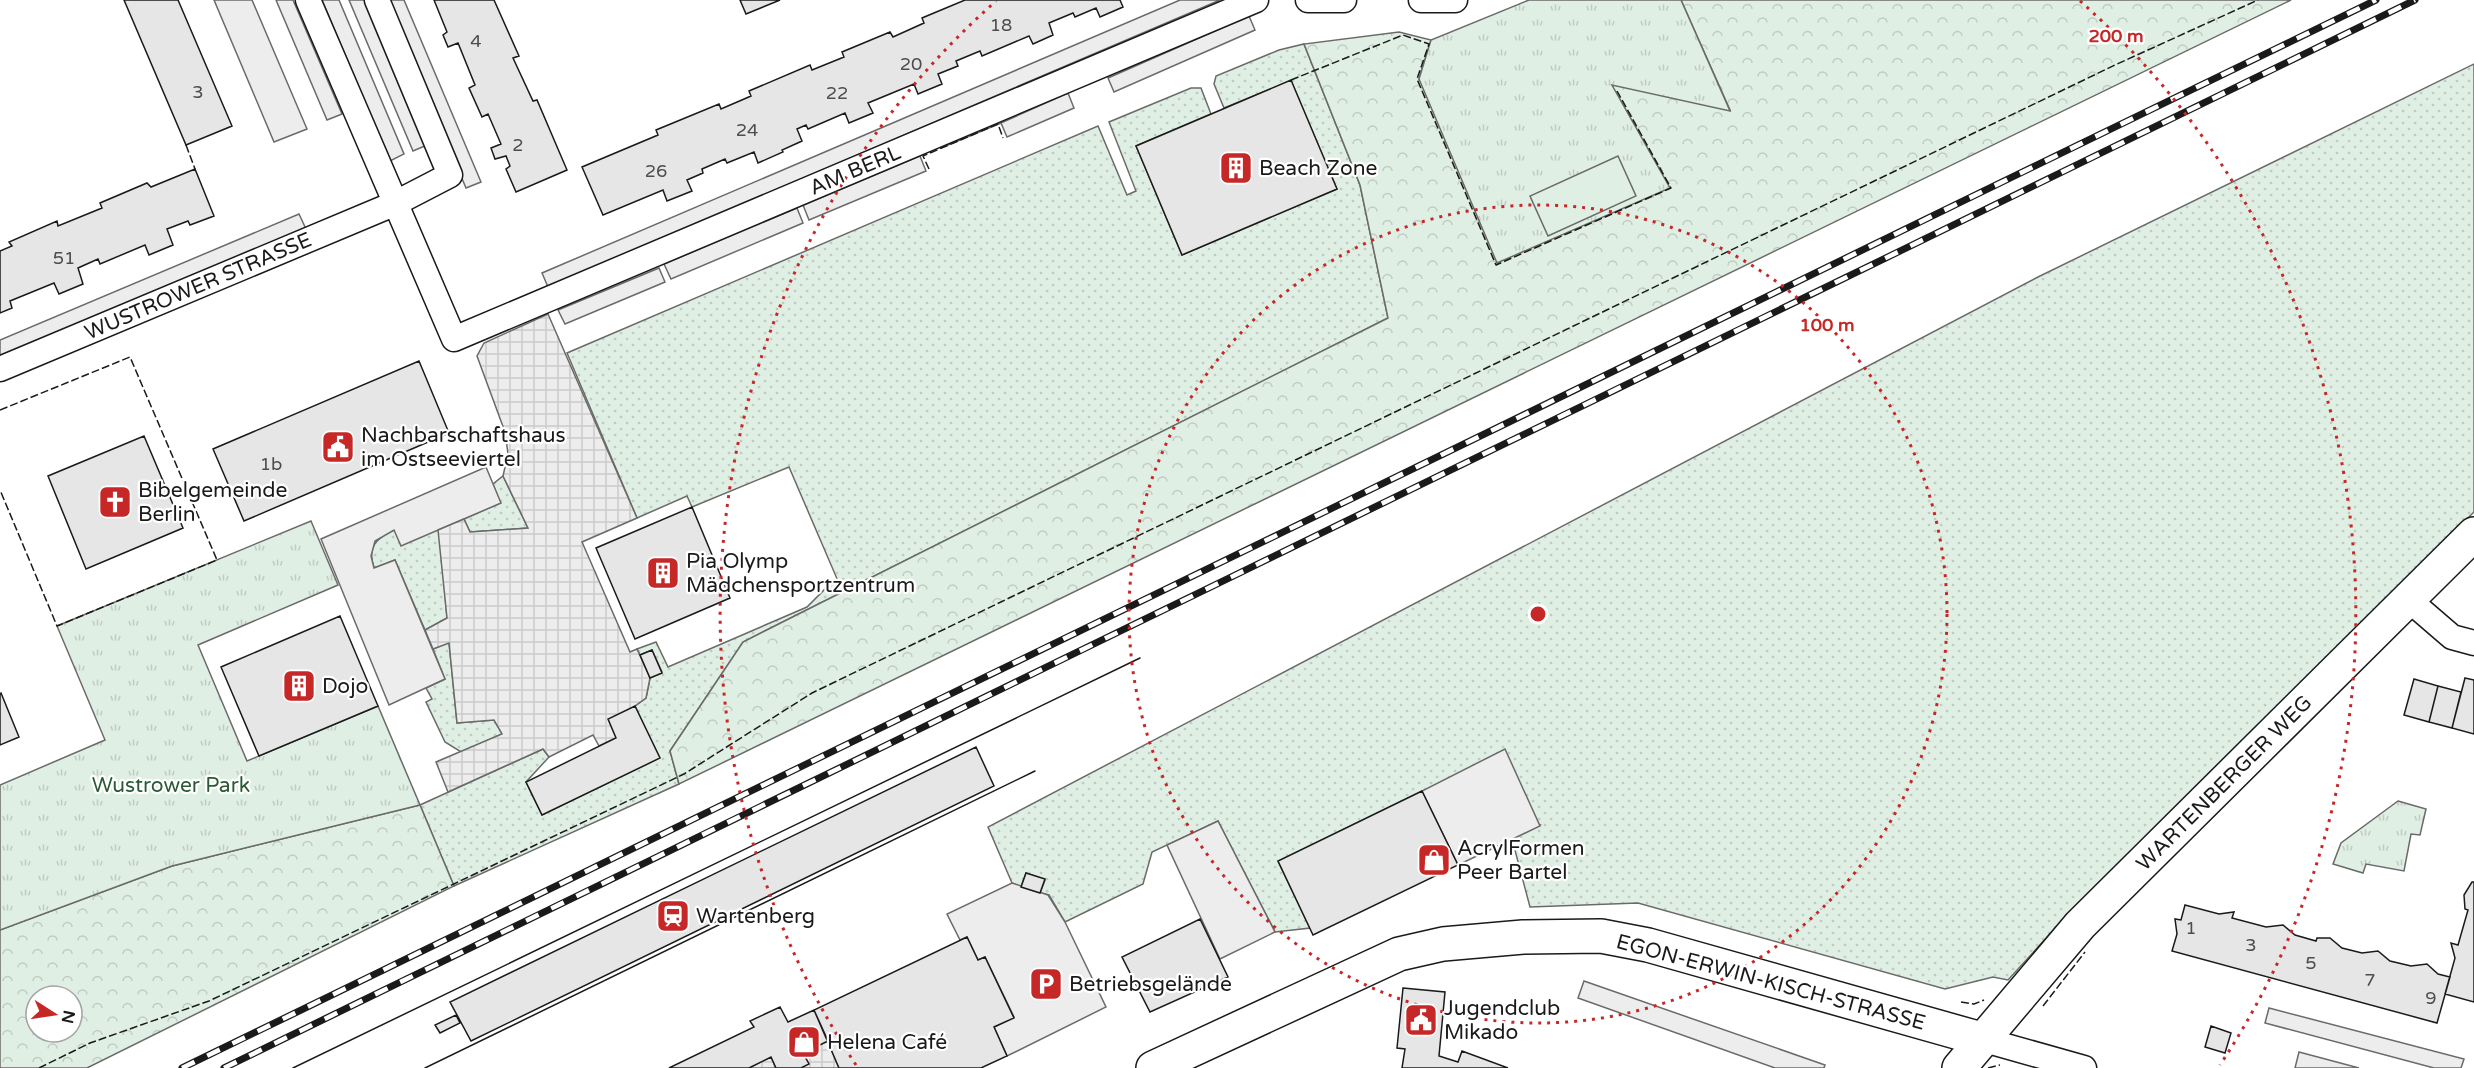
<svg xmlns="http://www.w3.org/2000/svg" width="2474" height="1068" viewBox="0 0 2474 1068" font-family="'Varela Round',sans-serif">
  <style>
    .grass { fill: url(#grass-dots); stroke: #6a6a6a; stroke-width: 1.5 }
    .forest { fill: url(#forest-crowns); stroke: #6a6a6a; stroke-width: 1.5; fill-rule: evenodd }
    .park { fill: url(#park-tufts); stroke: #6a6a6a; stroke-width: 1.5 }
    .pitch { fill: #e0efe3; stroke: #6a6a6a; stroke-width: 1.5 }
    .parking { fill: #ededed; stroke: #6a6a6a; stroke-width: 1.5 }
    .plaza { fill: url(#plaza-grid); stroke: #6a6a6a; stroke-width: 1.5 }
    .building { fill: #e6e6e6; stroke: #1a1a1a; stroke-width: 1.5 }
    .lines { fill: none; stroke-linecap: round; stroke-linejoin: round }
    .street-casing { stroke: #1a1a1a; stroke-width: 27 }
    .secondary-casing { stroke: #1a1a1a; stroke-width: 36 }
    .street { stroke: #fff; stroke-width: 24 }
    .secondary { stroke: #fff; stroke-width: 33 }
    .tram { stroke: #1a1a1a; stroke-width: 1.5 }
    .rail-casing { stroke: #1a1a1a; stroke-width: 7 }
    .rail { stroke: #fff; stroke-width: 4.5; stroke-dasharray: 14; stroke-linecap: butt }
    .fence { stroke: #1a1a1a; stroke-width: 1.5; stroke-dasharray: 8 3; stroke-linecap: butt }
    .ring { fill: none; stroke: #c62828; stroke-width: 3; stroke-dasharray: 3 6 }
    .labels { text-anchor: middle; stroke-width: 4.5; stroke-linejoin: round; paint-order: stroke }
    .number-label { font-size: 18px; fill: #4d4d4d }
    .poi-label { font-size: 21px; fill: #1a1a1a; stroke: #fff; text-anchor: start }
    .street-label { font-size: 21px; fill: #1a1a1a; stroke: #fff }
    .park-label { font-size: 21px; fill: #2b5a34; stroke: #fff }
    .centre { fill: #c62828; stroke: #fff; stroke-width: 3 }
    .ring-label { font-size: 18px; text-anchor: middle; font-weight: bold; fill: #c62828; stroke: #fff; stroke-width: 4.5; stroke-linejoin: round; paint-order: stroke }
  </style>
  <defs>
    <pattern id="grass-dots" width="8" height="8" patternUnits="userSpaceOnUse" patternTransform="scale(1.5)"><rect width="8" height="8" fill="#e0efe3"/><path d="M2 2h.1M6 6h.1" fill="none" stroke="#c0ccc2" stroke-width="1.8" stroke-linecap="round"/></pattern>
    <pattern id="forest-crowns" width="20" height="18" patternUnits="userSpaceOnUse" patternTransform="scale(1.5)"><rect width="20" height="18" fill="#e0efe3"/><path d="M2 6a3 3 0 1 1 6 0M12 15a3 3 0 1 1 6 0" fill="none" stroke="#c0ccc2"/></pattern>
    <pattern id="park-tufts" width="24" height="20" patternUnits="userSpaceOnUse" patternTransform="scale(1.5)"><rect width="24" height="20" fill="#e0efe3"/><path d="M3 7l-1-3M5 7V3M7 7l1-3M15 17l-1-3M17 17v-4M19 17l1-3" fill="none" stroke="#c0ccc2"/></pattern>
    <pattern id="plaza-grid" width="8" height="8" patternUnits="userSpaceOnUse" patternTransform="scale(1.5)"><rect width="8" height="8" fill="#ededed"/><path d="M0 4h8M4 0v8" fill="none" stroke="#cbcbcb"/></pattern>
  </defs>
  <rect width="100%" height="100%" fill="#fff"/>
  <path class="grass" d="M1304 44 1360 185 1388 318 743 642 670 751 679 784 454 886 420 805 543 749 549 757 526 782 542 815 659 758 635 706 646 698 650 678 662 672 652 650 640 655 637 649 656 642 668 667 807 607 829 585 838 581 789 467 692 507 687 496 637 518 567 353 1098 126 1127 195 1136 191 1109 122 1191 88H1201L1211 114 1136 146 1182 255 1337 189 1291 81 1224 108 1214 84 1216 76 1279 50Z
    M2474 64V512L2060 923 2008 980 1993 977 1945 989 1638 903 1530 907 1512 839 1540 825 1422 791 1278 861 1310 928 1275 932 1218 821 1152 852 1143 884 1065 922 1049 895 1040 893 1045 880 1026 873 1021 887 1012 883 988 827 2038 277Z
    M503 476 528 528 470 532 464 519 500 503 493 484Z
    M394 530H438L440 535 447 618 425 630 395 560 374 568C367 547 376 538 394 530Z
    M449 642 457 723 494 720 502 734 461 752 445 742 426 702 432 699 426 688 445 679 433 649Z"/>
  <path class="forest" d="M1681 0H2291L679 784 670 751 743 642 1388 318 1360 185 1304 44 1399 32 1431 40 1419 79 1612 84 1730 110Z
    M420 805 454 886 87 1068H0V930L172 866ZM36 996H72V1032H36Z"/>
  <path class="park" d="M1529 0H1681L1730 111 1612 85 1670 188 1497 263 1419 79 1431 40Z
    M311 521 338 585 198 645 247 761 378 706 420 805 172 866 0 930V785L105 740 57 626Z
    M2398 801 2426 809 2420 835 2411 834 2404 871 2366 864 2363 873 2333 864 2341 843Z"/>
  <path class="pitch" d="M1618 156 1636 196 1548 236 1530 196Z"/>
  <path class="parking" d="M214 0H252L307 129 274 142Z
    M276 0H293L342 114 327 120Z
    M322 0H339L404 154 390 161Z
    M349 0H366L427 145 413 151Z
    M387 0H404L481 182 466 188Z
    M1180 0H1220L548 287 542 273Z
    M1249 16 1255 30 1114 92 1108 78Z
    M1068 93 1074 108 1007 137 1001 123 941 148 938 140 998 115 1001 123Z
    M920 156 926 171 809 220 803 205Z
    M797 208 803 223 671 279 664 264Z
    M299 214 306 229 0 358V340Z
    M659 268 665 282 565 324 558 310Z
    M486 467 501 503 401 546 394 530 375 541 371 556 374 568 395 560 445 679 389 705 321 539Z
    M1505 749 1540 826 1458 865 1422 791Z
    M1218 821 1275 932 1220 959 1167 845Z
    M1012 883 1048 895 1065 922 1106 1007 1007 1056 994 1027 1014 1017 985 957 978 960 967 937 960 940 947 914Z
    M1584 981 1825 1065 1824 1068H1775L1578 998Z
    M2269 1008 2464 1059 2461 1068H2434L2265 1023Z
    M2299 1052 2359 1068H2295Z"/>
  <path class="plaza" d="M548 314 637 518 582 542 630 652 637 649 650 678 646 698 635 706 616 738 599 746 593 735 549 757 543 749 448 792 436 762 502 734 494 720 457 723 449 643 433 649 425 630 447 618 438 530 464 519 470 532 528 528 503 476 508 454 505 432 477 356 484 343Z
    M828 1041 839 1068H801L803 1053Z
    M771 1057 776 1068H749Z"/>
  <path class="building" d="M124 0H178L232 126 186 145Z
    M434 0H494L519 56 513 58 533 101 537 100 567 170 516 192 506 169 510 166 506 156 495 159 491 148 501 144 488 114 482 117 469 88 475 85 458 43 448 47 443 35 447 32Z
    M740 0H780L746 14Z
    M965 0H1120L1123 7 1100 17 1096 8 1075 17 1073 13 1049 23 1053 35 1033 44 1029 36 982 56 980 51 956 61 958 66 938 74 942 84 918 94 914 84 868 103 873 113 849 123 845 113 808 129 806 125 797 129 802 141 782 150 783 152 758 163 754 152 727 163 725 159 702 169 703 173 687 180 692 191 667 201 663 190 603 215 582 167 658 135 656 130 719 104 721 109 751 96 749 91 810 65 812 70 844 57 842 52 890 32 893 37 924 23 922 18Z
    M1291 80 1337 189 1182 255 1136 146Z
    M195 169 214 216 190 225 188 221 167 229 173 245 149 255 145 245 100 264 98 259 78 268 83 284 59 294 54 283 10 301 12 308 0 313V251L12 246 9 242 57 221 58 226 102 208 100 203 147 183 151 187Z
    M419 361 449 433 244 521 213 449Z
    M144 436 183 528 86 569 48 476Z
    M692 507 730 598 635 639 596 548Z
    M340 616 378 706 259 756 221 667Z
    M652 650 662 673 650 678 640 655Z
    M2465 678 2474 680V734L2452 728Z
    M2414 679 2438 686 2429 722 2404 715Z
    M2438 686 2461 692 2452 728 2429 722Z
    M1 693 19 737 0 745V694Z
    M635 706 660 758 542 815 526 782 616 738 608 719Z
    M976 747 994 786 471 1041 450 1002Z
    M1422 791 1458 865 1313 935 1278 861Z
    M1026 873 1045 879 1040 893 1021 887Z
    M2472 882H2474V1002L2445 994 2455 958 2451 943 2458 945 2468 910 2465 909 2464 895Z
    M2185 905 2219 914 2234 912 2232 918 2266 927 2283 925 2295 935 2316 941 2317 938H2330L2342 948 2362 953 2378 951 2390 961 2411 966 2427 964 2438 974 2450 977 2437 1023 2172 951 2177 934 2175 919 2181 920Z
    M1200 919 1228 977 1150 1012 1122 957Z
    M967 937 978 960 985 957 1014 1018 994 1027 1007 1056 981 1068H839L814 1010Z
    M1403 988 1445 992 1439 1056 1458 1062 1462 1051 1508 1068H1402L1405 1049 1397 1048Z
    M780 1007 788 1022 814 1010 828 1041 803 1053 809 1064 801 1068H776L771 1057 749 1068H669L754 1027 750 1021Z
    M456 1015 460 1023 440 1033 435 1025Z
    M2211 1026 2231 1033 2225 1053 2205 1047Z"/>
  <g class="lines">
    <g class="street-casing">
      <path id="street" d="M308 0 454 339 1256 0
        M1308 0H1344
        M1421 0H1455
        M0 369 396 203 450 175 377 0
        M2409 600 2452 637 2474 643
        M1981 1039 2084 1068"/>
    </g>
    <g class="secondary-casing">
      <path id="secondary" d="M1153 1068 1399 954 1443 944 1523 937 1601 936 1648 945 1981 1039
        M1959 1068 2080 925 2474 534"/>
    </g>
    <use href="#street" class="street"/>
    <use href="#secondary" class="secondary"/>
    <path class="tram" d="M293 1068 1140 658
      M425 1068 1035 771"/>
    <g class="rail-casing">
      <path id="rail" d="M182 1068 2376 0
        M224 1068 2415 0"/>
    </g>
    <use href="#rail" class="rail"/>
    <path class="fence" d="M1291 80 1403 35 1429 44 1417 79 1496 265 1671 188 1617 91
      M186 145 195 169
      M929 169 923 156 998 124 1003 138
      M0 410 130 357 217 560 57 626 0 490
      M1961 1002 1974 1004 1984 1000
      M2043 1006 2085 952
      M39 1068 90 1043 209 1001 684 774 812 693 2115 65 2258 0
      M1988 1068 2000 1065"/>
  </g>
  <g class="ring">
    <circle cx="1538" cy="614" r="409"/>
    <path d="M856 1065A818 818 0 0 1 996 1M2080 1A818 818 0 0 1 2220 1065"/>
  </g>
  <defs>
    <g id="building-square" transform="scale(1.725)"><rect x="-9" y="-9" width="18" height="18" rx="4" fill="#c62828" stroke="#fff"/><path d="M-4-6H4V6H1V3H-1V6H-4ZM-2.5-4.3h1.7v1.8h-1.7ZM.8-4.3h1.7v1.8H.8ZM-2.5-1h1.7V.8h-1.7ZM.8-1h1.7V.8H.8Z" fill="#fff"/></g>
    <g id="civic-square" transform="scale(1.725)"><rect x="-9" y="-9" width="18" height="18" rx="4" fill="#c62828" stroke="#fff"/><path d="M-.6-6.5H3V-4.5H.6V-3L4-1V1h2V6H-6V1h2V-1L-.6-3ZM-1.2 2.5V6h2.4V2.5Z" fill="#fff"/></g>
    <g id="church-square" transform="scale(1.725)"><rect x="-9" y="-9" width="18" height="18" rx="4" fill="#c62828" stroke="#fff"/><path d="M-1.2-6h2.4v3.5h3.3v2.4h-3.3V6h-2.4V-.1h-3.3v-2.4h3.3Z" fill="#fff"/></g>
    <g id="shop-square" transform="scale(1.725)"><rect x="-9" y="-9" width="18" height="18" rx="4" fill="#c62828" stroke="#fff"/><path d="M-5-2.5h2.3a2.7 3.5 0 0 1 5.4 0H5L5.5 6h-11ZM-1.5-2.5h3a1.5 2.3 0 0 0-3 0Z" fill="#fff"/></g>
    <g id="station-square" transform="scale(1.725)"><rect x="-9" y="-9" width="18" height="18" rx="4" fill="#c62828" stroke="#fff"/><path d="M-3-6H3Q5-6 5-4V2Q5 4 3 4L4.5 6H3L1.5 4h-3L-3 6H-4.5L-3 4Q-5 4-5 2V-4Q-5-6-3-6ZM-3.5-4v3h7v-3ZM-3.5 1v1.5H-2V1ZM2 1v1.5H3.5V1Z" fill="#fff"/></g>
    <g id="parking-square" transform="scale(1.725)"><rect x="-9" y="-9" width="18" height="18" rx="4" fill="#c62828" stroke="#fff"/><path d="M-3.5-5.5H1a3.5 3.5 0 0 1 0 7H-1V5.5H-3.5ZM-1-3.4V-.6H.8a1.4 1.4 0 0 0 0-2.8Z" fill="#fff"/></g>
  </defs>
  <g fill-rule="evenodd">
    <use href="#building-square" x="1236" y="168"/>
    <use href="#civic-square" x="338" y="447"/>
    <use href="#church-square" x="115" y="502"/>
    <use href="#building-square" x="663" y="573"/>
    <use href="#building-square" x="299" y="686"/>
    <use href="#shop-square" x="1434" y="860"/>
    <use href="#station-square" x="673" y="916"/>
    <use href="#parking-square" x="1046" y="984"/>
    <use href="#civic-square" x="1421" y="1020"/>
    <use href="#shop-square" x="804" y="1042"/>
  </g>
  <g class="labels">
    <g class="number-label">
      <text x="1001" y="31">18</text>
      <text x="476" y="47">4</text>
      <text x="911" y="70">20</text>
      <text x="198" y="98">3</text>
      <text x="837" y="99">22</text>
      <text x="747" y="136">24</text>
      <text x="518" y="151">2</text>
      <text x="656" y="177">26</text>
      <text x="64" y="264">51</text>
      <text x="271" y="470">1b</text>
      <text x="2191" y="934">1</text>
      <text x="2251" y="951">3</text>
      <text x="2311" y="969">5</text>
      <text x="2370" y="986">7</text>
      <text x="2431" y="1004">9</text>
    </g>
    <g class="poi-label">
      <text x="1259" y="175">Beach Zone</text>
      <text x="361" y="442">Nachbarschaftshaus<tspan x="361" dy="24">im Ostseeviertel</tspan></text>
      <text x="138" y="497">Bibelgemeinde<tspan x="138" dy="24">Berlin</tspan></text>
      <text x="686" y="568">Pia Olymp<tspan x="686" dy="24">Mädchensportzentrum</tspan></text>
      <text x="322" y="693">Dojo</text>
      <text x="1457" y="855">AcrylFormen<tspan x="1457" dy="24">Peer Bartel</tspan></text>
      <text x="696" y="923">Wartenberg</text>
      <text x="1069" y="991">Betriebsgelände</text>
      <text x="1444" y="1015">Jugendclub<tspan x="1444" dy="24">Mikado</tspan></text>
      <text x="827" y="1049">Helena Café</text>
    </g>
    <g class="street-label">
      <text transform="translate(855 170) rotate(-23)" y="7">AM BERL</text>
      <text transform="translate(198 286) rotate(-23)" y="7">WUSTROWER STRASSE</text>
      <text transform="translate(2224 783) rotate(-45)" y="7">WARTENBERGER WEG</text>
      <text transform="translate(1771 982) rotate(15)" y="7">EGON-ERWIN-KISCH-STRASSE</text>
    </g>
    <g class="park-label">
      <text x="171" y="792">Wustrower Park</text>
    </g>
  </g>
  <circle cx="1538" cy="614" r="9" class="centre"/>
  <g class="ring-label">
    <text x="2116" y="42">200 m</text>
    <text x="1827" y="331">100 m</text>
  </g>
  <g transform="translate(54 1014) rotate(102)"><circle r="28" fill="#ffffff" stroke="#a3a3a3" stroke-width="1.5"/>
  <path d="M0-4.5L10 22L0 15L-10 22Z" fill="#c62828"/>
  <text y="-9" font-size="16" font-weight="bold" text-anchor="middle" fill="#1a1a1a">N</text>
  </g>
</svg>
